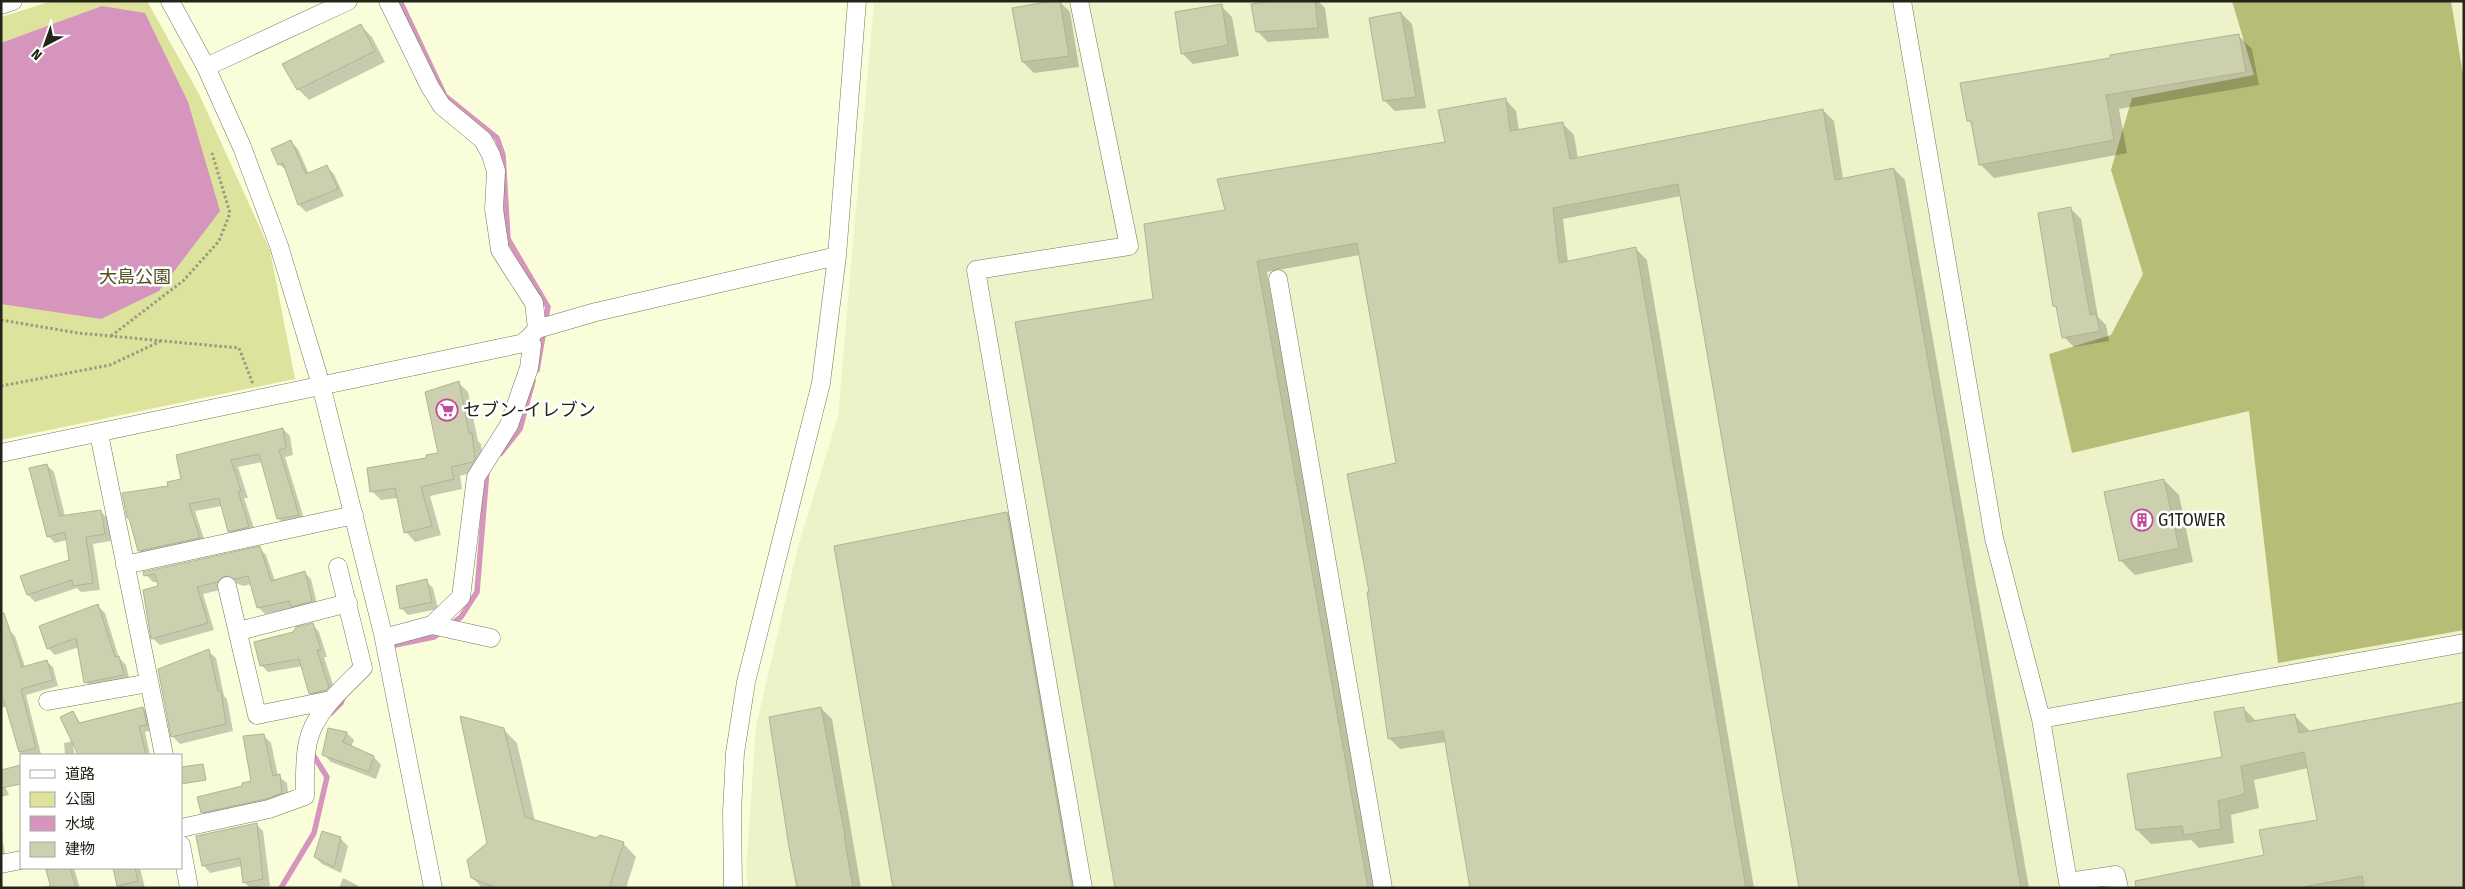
<svg xmlns="http://www.w3.org/2000/svg" width="2465" height="889" viewBox="0 0 2465 889" font-family="'Fira Sans Condensed','Noto Sans JP',sans-serif">
  <style>
    .built { fill: #eef2c8 }
    .green { fill: #dde39d }
    .forest { fill: #b7bd77 }
    .water { fill: #d695bc }
    .shadow { fill: #0003; fill-rule: evenodd }
    .lines { fill: none; stroke-linecap: round; stroke-linejoin: round }
    .stream { stroke: #d695bc; stroke-width: 5.5 }
    .building { fill: #ccd0af; stroke: #b0b493 }
    .minor-casing { stroke: #757859; stroke-width: 19 }
    .path { stroke: #989b82; stroke-width: 3; stroke-dasharray: 2.5 2.5; stroke-linecap: butt }
    .minor { stroke: #fff; stroke-width: 18 }
    .labels { text-anchor: middle; stroke-width: 5; stroke-linejoin: round; paint-order: stroke }
    .park-label { font-size: 18px; fill: #4e511d; stroke: #fff }
    .poi-label { font-size: 18px; fill: #232518; stroke: #fff; text-anchor: start }
  </style>
  <rect width="100%" height="100%" fill="#f9fdda"/>
  <path class="built" d="M874 1H2464V888H748L746 871 756 726 798 547 838 416Z"/>
  <path class="green" d="M52 1H147L199 94 270 250 295 379 1 440V17Z"/>
  <path class="forest" d="M2232 1H2451L2464 81V630L2278 663 2249 411 2072 453 2049 354 2111 335 2143 274 2111 170 2132 98 2254 75Z"/>
  <path class="water" d="M102 6 145 13 188 102 220 211 159 291 101 319 1 304V43Z"/>
  <path class="shadow" d="M1059 1 1070 12 1079 67 1034 73 1023 62Z
    M1284 1H1318L1325 8 1329 38 1268 42 1257 31Z
    M1221 6 1232 17 1239 56 1193 64 1182 53Z
    M1401 13 1412 24 1426 108 1395 111 1384 100Z
    M361 26 372 37 385 62 309 100 298 89Z
    M2238 35 2252 49 2259 85 2119 109 2127 153 1994 178 1980 164 1973 125 1969 121 2112 59Z
    M1506 100 1516 111 1519 131 1563 124 1574 135 1578 159 1823 110 1834 121 1843 179 1894 169 1905 180 2029 888H1800L1681 196 1563 219 1568 262 1636 249 1647 260 1754 888H1472L1446 742 1400 749 1389 738 1370 592 1397 464 1360 255 1267 272 1377 888H1117L1154 300 1227 211 1446 143Z
    M291 142 298 149 309 174 327 167 334 174 344 196 306 212 299 205 287 171 279 164Z
    M2071 209 2081 219 2098 317 2106 325 2109 341 2074 347 2064 337 2058 309 2054 306Z
    M459 383 468 392 478 441 481 444 484 469 460 476 462 489 430 496 441 535 415 542 406 532 398 498 381 500 372 491 440 454Z
    M283 429 290 436 293 455 285 457 305 522 286 526 278 518 262 462 238 467 248 498H244L256 534 236 538 229 531 222 506 195 511 206 545 146 558 139 551 131 520 128 517 182 480Z
    M47 465 54 472 65 516 100 511 108 518 111 541 93 544 100 590 81 592 77 588 35 602 28 595 22 577 70 561 67 540 55 543 48 536Z
    M2164 480 2179 495 2193 562 2135 575 2120 560Z
    M1007 513 1018 524 1081 888H894Z
    M259 548 266 555 275 581 304 572 311 579 318 608H294L265 614 258 607 252 584 243 586 233 582 224 589 203 594 214 630 160 645 152 638 159 587 158 582H153L146 575Z
    M426 581 433 588 438 609 408 615 401 608Z
    M98 606 105 613 119 658 126 665 130 682 93 689 86 682 79 647 55 655 48 648Z
    M312 624 319 632 327 657H324L336 694 317 700 310 693 303 666 268 672 261 665 295 632Z
    M9 630 15 636 25 667 46 661 53 667 58 686 26 695 41 754 36 755 21 756 7 706 1 708V633Z
    M208 651 216 658 224 696 227 699 233 731 180 744 172 736Z
    M143 708 149 714 152 730 145 732 150 755H65L64 743 73 741V712L81 724ZM75 746 79 754 75 755 73 747Z
    M821 708 832 719 861 888H798Z
    M2244 709 2256 721 2294 715 2464 888H2151L2266 856 2319 821 2308 768 2254 780 2259 808 2231 815 2234 843 2199 848 2191 840 2151 844 2137 830 2224 758Z
    M329 729 347 733 354 740 351 747 374 757 381 765 376 779 331 762 323 754Z
    M503 729 517 743 535 821 597 840 623 843 636 857 626 888H482L473 878 488 844Z
    M264 736 271 743 278 776 287 783 289 800 209 819 202 812 253 782Z
    M1 777 9 795 1 797Z
    M256 824 263 831 270 886 250 888 244 882 242 866 210 873 203 865Z
    M1 831 6 859 1 860Z
    M323 832 341 839 348 846 341 873 322 864 315 857Z
    M46 868H74L80 888H39L51 885Z
    M114 868H140L145 888H119Z
    M343 878 357 885 360 888H339Z"/>
  <g class="lines">
    <path class="stream" d="M400 1 445 96 497 138 503 155 508 239 548 307 537 370
      M501 453 520 429 533 381
      M450 625 461 617 477 592 487 470
      M390 646 434 637 443 631
      M331 713 341 703 344 695
      M281 888 314 833 327 777 312 753 313 750"/>
  </g>
  <path class="building" d="M1052 1H1060L1069 56 1022 62 1012 8Z
    M1275 1H1315L1318 28 1256 32 1251 4Z
    M1222 4 1228 45 1181 54 1175 12Z
    M1401 12 1416 97 1383 101 1369 18Z
    M361 24 375 51 297 90 282 64Z
    M2239 34 2246 72 2106 95 2114 140 1979 165 1971 121H1967L1960 83 2110 58V55Z
    M1506 98 1510 131 1563 122 1570 159 1823 109 1835 180 1894 168 2021 888H1799L1678 184 1553 208 1559 263 1636 247 1746 888H1470L1443 731 1388 739 1367 592H1369L1347 474 1396 463 1357 243 1257 261 1368 888H1115L1015 322 1153 299 1144 224 1225 210 1217 179 1445 142 1438 110Z
    M291 140 306 174 327 165 338 189 298 205 283 163 278 165 271 149Z
    M2071 207 2090 315 2096 314 2100 331 2062 338 2056 306H2053L2038 213Z
    M459 381 469 433H472L475 459 473 462 451 467 454 479 421 487 432 526 404 533 395 488 370 492 367 468 426 458V455L438 453 425 392Z
    M283 428 286 448 279 450 299 515 277 519 259 454 231 460 241 491H238L249 527 228 532 219 498 189 504 200 538 138 551 129 518H127L122 493 168 486 167 482 181 479 176 455Z
    M47 464 60 516 101 510 105 534 86 537 93 583 73 586 72 580 27 595 20 576 69 560 65 532 47 537 29 468Z
    M2164 479 2179 548 2119 561 2104 492Z
    M1007 512 1072 888H893L834 546Z
    M260 546 271 581 305 571 312 601 291 607 289 601 257 608 248 576 235 579 225 576 217 582 197 587 208 623 151 639 143 590 158 586 155 574 144 576 143 572Z
    M427 579 432 602 400 609 396 586Z
    M98 604 115 657 119 656 124 675 84 683 76 638 47 649 39 626Z
    M1 613H4L22 667 47 660 53 680 21 689 36 748 19 752 4 700H1Z
    M313 623 321 650H317L329 687 326 690 309 694 299 659 260 666 254 642 293 632 296 627Z
    M209 649 218 691H221L226 724 171 737 158 669Z
    M2464 702V888H2364L2362 876 2298 888H2136L2135 881 2264 855 2259 830 2317 820 2304 752 2241 766 2245 794 2218 801 2221 829 2184 835 2182 826 2136 830 2127 774 2222 757 2214 712 2244 707 2247 722 2295 714 2299 733Z
    M143 707 147 725 139 726 146 755H78L60 717 73 711 79 723Z
    M821 707 845 836H844L853 888H797L789 847 769 717Z
    M460 716 504 728 525 817 596 838 600 835 624 842 609 888H497L471 878 467 860 487 843Z
    M328 728 347 732 343 742 374 756 369 772 322 755Z
    M264 734 273 776 280 774 282 793 266 799 201 813 197 797 242 786V783L251 781 243 736Z
    M203 764 206 780 181 784V767Z
    M21 765V784L1 788V770Z
    M257 823 263 879 243 883 240 858 202 866 196 836Z
    M322 831 341 837 334 867 314 857Z
    M55 868H70L76 888H51L46 870Z
    M113 868H135L138 881 117 886Z"/>
  <g class="lines">
    <g class="minor-casing">
      <path id="minor" d="M170 1 206 67 242 147 279 246 321 385 383 634 433 888
        M388 1 430 87 442 106 483 140 491 155 496 171 494 209 500 250 534 303 537 329
        M1079 1 1129 246 976 270 1083 888
        M1902 1 1994 538 2041 719 2069 888
        M1 5 13 1
        M206 67 348 1
        M1278 279 1383 888
        M99 434 164 755
        M1 453 524 343 537 329 596 312 837 256
        M125 565 354 515
        M227 586 257 715 331 700
        M432 625 491 638
        M239 631 348 603
        M384 638 432 625 461 597 476 477 509 425 529 368 532 345 526 340
        M48 701 149 683
        M2041 719 2464 643
        M181 828 269 809 305 796C305 778 304 759 308 742 314 712 343 688 363 668L338 567
        M181 845 189 888
        M1 864 21 860
        M2068 882 2116 875 2119 888
        M733 888 732 812 735 753 746 682 821 383 837 256 857 1"/>
    </g>
    <path class="path" d="M1 320 78 333 239 348 253 384
      M111 336 183 281 219 241 230 213 212 153
      M1 386 110 365 161 341"/>
    <use href="#minor" class="minor"/>
  </g>
  <defs>
    <g id="supermarket-ring" transform="scale(1.125)"><circle r="9.5" fill="#fff" stroke="#c3499a" stroke-width="1.5"/><path d="M-6-5.5h2.5l.6 2H6L4.5 2H-2.5L-4.4-4H-6ZM-1.5 3.2a1.3 1.3 0 1 0 .1 0ZM3 3.2a1.3 1.3 0 1 0 .1 0Z" fill="#c3499a"/></g>
    <g id="building-ring" transform="scale(1.125)"><circle r="9.5" fill="#fff" stroke="#c3499a" stroke-width="1.5"/><path d="M-4-6H4V6H1V3H-1V6H-4ZM-2.5-4.3h1.7v1.8h-1.7ZM.8-4.3h1.7v1.8H.8ZM-2.5-1h1.7V.8h-1.7ZM.8-1h1.7V.8H.8Z" fill="#c3499a"/></g>
  </defs>
  <g fill-rule="evenodd">
    <use href="#supermarket-ring" x="447" y="410"/>
    <use href="#building-ring" x="2142" y="520"/>
  </g>
  <g class="labels">
    <g class="park-label">
      <text x="135" y="283">大島公園</text>
    </g>
    <g class="poi-label">
      <text x="463" y="416">セブン-イレブン</text>
      <text x="2158" y="526">G1TOWER</text>
    </g>
  </g>
  <rect width="2465" height="889" fill="none" stroke="#232518" stroke-width="5"/>
  <rect x="20" y="754" width="162" height="115" fill="#ffffff" stroke="#a7a8a3"/>
  <rect x="30" y="770" width="25" height="8" fill="#ffffff" stroke="#a7a8a3"/>
  <text x="65" y="779" font-size="15" fill="#232518">道路</text>
  <rect x="30" y="792" width="25" height="15" fill="#dde39d" stroke="#a7a8a3"/>
  <text x="65" y="804" font-size="15" fill="#232518">公園</text>
  <rect x="30" y="816" width="25" height="15" fill="#d695bc" stroke="#a7a8a3"/>
  <text x="65" y="829" font-size="15" fill="#232518">水域</text>
  <rect x="30" y="842" width="25" height="15" fill="#ccd0af" stroke="#a7a8a3"/>
  <text x="65" y="854" font-size="15" fill="#232518">建物</text>
  <g transform="translate(45 45) rotate(221)" stroke="#ffffff" stroke-width="4" paint-order="stroke">
  <path d="M0-4L9 19L0 12L-9 19Z" fill="#232518"/>
  <text y="-8" font-size="14" font-weight="bold" text-anchor="middle" fill="#232518">N</text>
  </g>
</svg>
